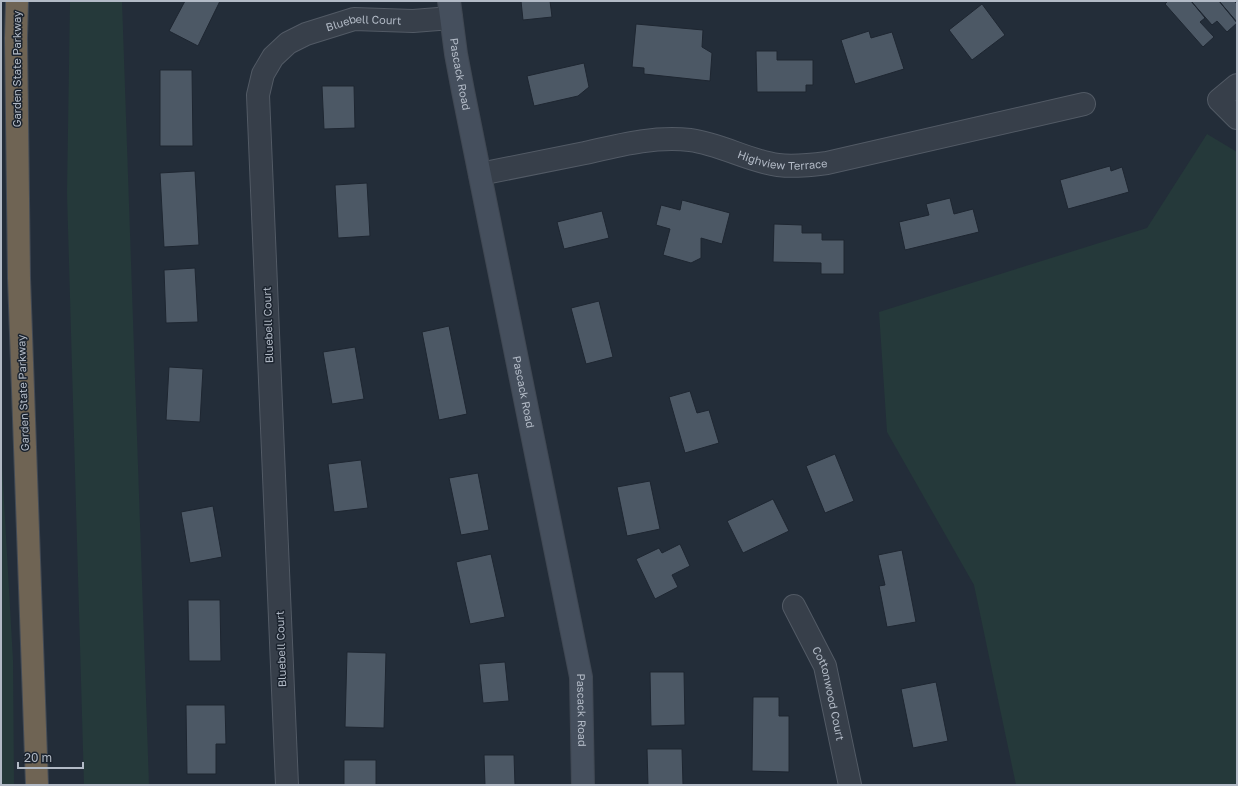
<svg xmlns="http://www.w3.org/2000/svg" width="1238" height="786" viewBox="0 0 1238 786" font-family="'Golos Text',sans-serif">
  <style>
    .green { fill: #25393a }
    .building { fill: #4c5865; stroke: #1e2631 }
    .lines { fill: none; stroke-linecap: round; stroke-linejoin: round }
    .street-casing { stroke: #525a65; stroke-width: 24 }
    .secondary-casing { stroke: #404853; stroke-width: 24 }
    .highway-casing { stroke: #424a55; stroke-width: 24 }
    .street { stroke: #373f4a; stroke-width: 22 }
    .secondary { stroke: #454f5d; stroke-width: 22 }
    .highway { stroke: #6f6454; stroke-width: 22 }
    .labels { text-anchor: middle; stroke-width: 3; stroke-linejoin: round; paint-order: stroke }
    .street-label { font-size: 11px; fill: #b2bac6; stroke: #1c242f }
  </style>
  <rect width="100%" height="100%" fill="#232d39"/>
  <path class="green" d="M70 1H122L149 785H84L67 193Z
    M1207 134 1237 152V785H1016L974 585 887 432 879 312 1147 228Z
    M1 448 13 660 14 785H1Z"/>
  <path class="building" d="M185 1H220L198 46 169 31Z
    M521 1H550L552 17 523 20Z
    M1168 1H1191L1205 18 1200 22 1214 37 1203 47 1165 4Z
    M1191 1H1219L1237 23 1227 32 1217 21 1212 25Z
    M1219 1H1234L1237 4V22Z
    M982 4 1005 35 972 60 949 30Z
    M636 24 703 30 702 47 712 53 710 81 644 74V68L632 67Z
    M869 31 871 38 892 32 904 69 855 84 841 40Z
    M756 51H777V60H813V85H806V92H757Z
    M584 63 589 87 578 96 534 106 527 76Z
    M160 70H192L193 146H160Z
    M322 86H354L355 128 324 129Z
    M1110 166 1111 171 1122 167 1129 192 1068 209 1060 180Z
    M195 171 199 245 164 247 160 173Z
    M367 183 370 236 338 238 335 185Z
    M950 198 954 214 973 209 979 232 905 250 899 222 929 215 926 204Z
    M682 200 730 213 722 244 701 238V258L691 263 663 255 670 229 656 225 661 205 680 210Z
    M602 211 609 238 564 249 557 222Z
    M774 224 802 225V233H822V240H844V274H821V263L773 262Z
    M195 268 198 322 166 323 164 270Z
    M599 301 613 357 586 364 571 308Z
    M449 326 467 414 439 420 422 332Z
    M355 347 364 399 332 404 323 352Z
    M169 367 203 369 200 422 166 420Z
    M690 391 697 413 709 410 719 443 685 453 669 397Z
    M835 454 854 501 825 513 806 466Z
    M361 460 368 508 334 512 328 464Z
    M478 473 489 530 461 535 449 478Z
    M650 481 660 529 627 536 617 487Z
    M773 499 789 531 743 553 727 521Z
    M213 506 222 557 190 563 181 512Z
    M680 544 690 566 672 575 678 587 655 599 636 559 659 548 662 553Z
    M902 550 916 622 887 627 879 586 885 585 878 555Z
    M491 554 505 617 470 624 456 562Z
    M188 600H220L221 661H189Z
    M347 652 386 653 384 728 345 727Z
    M505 662 509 701 483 703 479 664Z
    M650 672H684L685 725 651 726Z
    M936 682 948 741 913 748 901 689Z
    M753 697H779V716H789V772L752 771Z
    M186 705H225L226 744H216V774H187Z
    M647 749H682L683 785H648Z
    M484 755H514L515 785H485Z
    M344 760H376V785H344Z"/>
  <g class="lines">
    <g class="street-casing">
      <g id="street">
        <path d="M1237 85 1219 100 1237 118"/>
        <path id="s1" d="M480 174C515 167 550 160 585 153 620 145 654 136 690 140 721 144 748 161 778 165 795 167 811 165 827 163L1084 104"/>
        <path id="s2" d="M794 606 825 666 850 785"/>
        <path id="s3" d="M287 785 258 95 263 74 273 57 288 43 306 34 354 19 413 21 451 18"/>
      </g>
    </g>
    <g class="secondary-casing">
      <g id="secondary">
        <path id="s4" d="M449 1 456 54 463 91 581 677 583 785"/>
      </g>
    </g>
    <g class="highway-casing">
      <path id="highway" d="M17 1 16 38 19 278 37 785"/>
    </g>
    <use href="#street" class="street"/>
    <use href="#secondary" class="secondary"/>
    <use href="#highway" class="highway"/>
  </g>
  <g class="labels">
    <g class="street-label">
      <text dy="4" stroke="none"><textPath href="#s3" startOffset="832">Bluebell Court</textPath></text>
      <text transform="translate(17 69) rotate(-90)" y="4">Garden State Parkway</text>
      <text dy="4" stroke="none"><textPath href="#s4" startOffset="74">Pascack Road</textPath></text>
      <text dy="4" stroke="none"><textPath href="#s1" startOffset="309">Highview Terrace</textPath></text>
      <text transform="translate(268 325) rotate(-92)" y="4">Bluebell Court</text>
      <text dy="4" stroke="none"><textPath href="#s4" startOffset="398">Pascack Road</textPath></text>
      <text transform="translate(23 393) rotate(-92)" y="4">Garden State Parkway</text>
      <text transform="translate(281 649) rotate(-92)" y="4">Bluebell Court</text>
      <text dy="4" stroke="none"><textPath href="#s2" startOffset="95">Cottonwood Court</textPath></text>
      <text dy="4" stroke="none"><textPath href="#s4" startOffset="722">Pascack Road</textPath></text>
    </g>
  </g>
  <rect width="1238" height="786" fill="none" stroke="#b2bac6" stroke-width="4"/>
  <path d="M18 762v6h65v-6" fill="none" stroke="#b2bac6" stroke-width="2"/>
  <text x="24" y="762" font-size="12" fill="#b2bac6" stroke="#1c242f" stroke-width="3" paint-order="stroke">20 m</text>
</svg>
